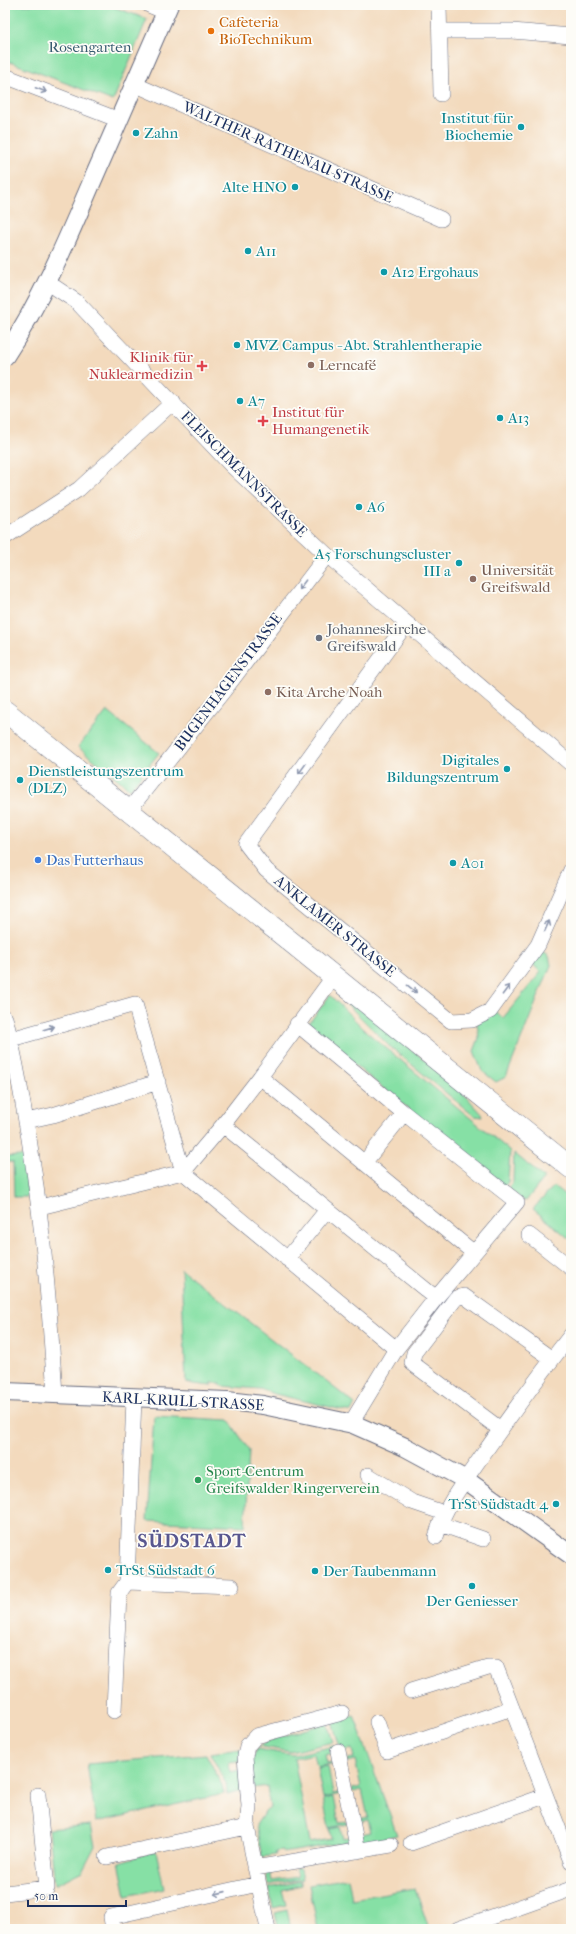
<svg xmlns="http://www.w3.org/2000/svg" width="576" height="1934" viewBox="0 0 576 1934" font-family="'IM FELL French Canon',serif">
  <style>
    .green { fill: #86e0a5; stroke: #508882 }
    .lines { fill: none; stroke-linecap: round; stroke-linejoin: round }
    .minor-casing { stroke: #676b7f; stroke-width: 16 }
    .tertiary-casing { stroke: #676b7f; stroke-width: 20 }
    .secondary-casing { stroke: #676b7f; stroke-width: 22 }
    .minor { stroke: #fff; stroke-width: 15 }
    .tertiary { stroke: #fff; stroke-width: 18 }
    .secondary { stroke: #fff; stroke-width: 21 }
    .oneway { stroke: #8d97ae }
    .food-dot { fill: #e8710a; stroke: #fdfcf7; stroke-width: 1.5 }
    .culture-dot { fill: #0f9aa8; stroke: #fdfcf7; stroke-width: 1.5 }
    .education-dot { fill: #8d6e63; stroke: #fdfcf7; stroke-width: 1.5 }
    .health-dot { fill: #e0444e; stroke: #fdfcf7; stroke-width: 1.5 }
    .worship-dot { fill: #6b7280; stroke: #fdfcf7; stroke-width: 1.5 }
    .shop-dot { fill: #3f7fe0; stroke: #fdfcf7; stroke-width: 1.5 }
    .leisure-dot { fill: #2e9e5b; stroke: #fdfcf7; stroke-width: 1.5 }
    .labels { text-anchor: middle; stroke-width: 3.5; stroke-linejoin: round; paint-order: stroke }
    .food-label { font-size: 15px; fill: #c56008; stroke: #fdfcf7; text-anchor: start }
    .park-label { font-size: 15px; fill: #365b70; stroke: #fdfcf7 }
    .culture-label { font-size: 15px; fill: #0d838f; stroke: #fdfcf7; text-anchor: start }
    .street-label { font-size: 15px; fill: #1b2f5e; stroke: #fdfcf7 }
    .health-label { font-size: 15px; fill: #be3a42; stroke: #fdfcf7; text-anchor: end }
    .education-label { font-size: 15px; fill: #785e54; stroke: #fdfcf7; text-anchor: start }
    .worship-label { font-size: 15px; fill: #5b616d; stroke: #fdfcf7; text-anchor: start }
    .shop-label { font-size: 15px; fill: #366cbe; stroke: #fdfcf7; text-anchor: start }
    .leisure-label { font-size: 15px; fill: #27864d; stroke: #fdfcf7; text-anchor: start }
    .district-label { font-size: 19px; font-weight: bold; letter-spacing: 1px; fill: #59578f; stroke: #fdfcf7 }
  </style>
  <rect width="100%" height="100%" fill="#fdfcf7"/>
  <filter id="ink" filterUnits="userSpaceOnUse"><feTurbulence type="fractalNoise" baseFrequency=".025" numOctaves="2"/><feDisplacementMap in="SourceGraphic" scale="8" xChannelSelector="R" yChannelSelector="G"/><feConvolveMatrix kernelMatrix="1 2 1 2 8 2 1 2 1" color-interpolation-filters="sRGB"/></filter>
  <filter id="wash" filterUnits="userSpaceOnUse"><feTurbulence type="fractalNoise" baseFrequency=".012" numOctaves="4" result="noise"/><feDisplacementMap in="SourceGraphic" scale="16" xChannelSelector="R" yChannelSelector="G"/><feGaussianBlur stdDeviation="0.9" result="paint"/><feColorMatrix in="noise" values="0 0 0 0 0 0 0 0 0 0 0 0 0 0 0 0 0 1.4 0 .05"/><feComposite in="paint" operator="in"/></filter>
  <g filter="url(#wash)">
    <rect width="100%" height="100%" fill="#f3dabd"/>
    <path class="green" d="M5 5H108L147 19 113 101 5 60Z
      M107 711 159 753 130 789 78 747Z
      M541 951 549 956 551 965 506 1077 496 1082 482 1071 474 1051 479 1038 477 1023 495 1011 503 1018 541 972 532 964Z
      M336 993 343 995 455 1084 482 1114 483 1117 475 1116 468 1111 388 1045Z
      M330 995 368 1033 510 1151 508 1182 504 1187 307 1026Z
      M514 1153 544 1178 526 1201 522 1200 508 1188 513 1182Z
      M21 1156 24 1158 28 1197H14L13 1162H5V1157Z
      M554 1186 571 1200V1240L533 1209Z
      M181 1269 355 1404 351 1412 275 1394 260 1389 221 1386V1383H211V1386L186 1383Z
      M154 1416 229 1420 249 1450 245 1526 147 1521Z
      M354 1715 397 1835 365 1843 362 1840V1834L371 1832 368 1820 359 1822V1819L368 1817 362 1790 353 1792 352 1789 361 1787 355 1760 347 1762V1759L354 1758 352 1749 341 1751 332 1721Z
      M327 1723 333 1742 291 1752 258 1746 273 1739Z
      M334 1746 336 1752 325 1755 327 1763 334 1762 335 1763 317 1767 314 1754 294 1758 310 1843 331 1839 329 1829 340 1827 343 1839 351 1837 352 1841 283 1853 282 1851 275 1852 276 1855 262 1857 256 1825 264 1813 270 1808 267 1786 253 1788 252 1759 257 1749 293 1755Z
      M241 1749V1761L229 1762 230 1772 241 1770 243 1790 227 1794 226 1783 210 1753Z
      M206 1754 222 1785 224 1794 96 1822 87 1764Z
      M328 1766 333 1794 341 1792 342 1794 323 1798 317 1768Z
      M334 1797 339 1823 348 1822V1824L329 1828 323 1799Z
      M91 1825 95 1846 82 1871 55 1885 49 1829Z
      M156 1851 164 1888 126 1896 119 1862Z
      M296 1867 301 1869 303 1879 268 1885 266 1872H270L272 1881 298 1877Z
      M348 1878 352 1899 415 1888 429 1929H318L309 1885Z
      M301 1881V1885L282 1890 286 1905 273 1908 269 1888Z
      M287 1910 291 1929H279L275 1913Z"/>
  </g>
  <g filter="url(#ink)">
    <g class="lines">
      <g class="minor-casing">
        <path id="minor" d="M149 5 166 12
          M439 5 441 94
          M440 31H512L571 36
          M5 76 119 120
          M134 84 441 219
          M47 282 77 302 232 466 327 555 571 764
          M5 537 79 489 173 402
          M406 624 246 844 266 870 451 1021 472 1020 490 1011 538 945 571 870
          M129 810 225 689 327 555
          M5 1018C13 1046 18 1075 23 1104 41 1201 49 1297 55 1395
          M297 1024 404 1113 517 1202 436 1298 396 1349 356 1415 353 1424
          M11 1039 135 1004 183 1172
          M260 1077 474 1253
          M26 1121 53 1115 158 1082
          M223 1125 436 1298
          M364 1163 404 1113
          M183 1172 396 1349
          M183 1172 223 1125 260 1077 334 976
          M40 1207 183 1172
          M529 1235 571 1268
          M287 1259 327 1210
          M500 1429 412 1363 414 1353 456 1298 464 1296 552 1359
          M368 1475 412 1502 444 1513
          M440 1524 483 1539
          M436 1537C444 1506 466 1479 484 1453 512 1413 541 1373 571 1335
          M127 1582 232 1586
          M411 1691 488 1667H496L571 1861
          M114 1711 119 1593 127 1582 134 1398
          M377 1722 387 1751 512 1708
          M338 1751 358 1851
          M411 1843 545 1796
          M107 1857 247 1827
          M255 1868 391 1845
          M5 1893 47 1888 38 1795
          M113 1929 111 1917 258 1884
          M268 1929 247 1827 249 1806 245 1756 247 1746 256 1736 342 1713
          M458 1929 571 1889"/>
      </g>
      <g class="tertiary-casing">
        <path id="tertiary" d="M5 356C42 300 68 238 94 177 119 120 144 62 169 5
          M5 1392 227 1401 263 1405 353 1424 405 1447 466 1480 571 1555"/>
      </g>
      <g class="secondary-casing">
        <path id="secondary" d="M5 711 571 1168"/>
      </g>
      <use href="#minor" class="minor"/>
      <use href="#tertiary" class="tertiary"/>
      <use href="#secondary" class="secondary"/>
    </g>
    <defs><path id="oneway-shaft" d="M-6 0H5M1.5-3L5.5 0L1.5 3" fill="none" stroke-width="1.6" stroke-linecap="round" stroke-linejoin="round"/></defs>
    <g class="oneway">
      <use href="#oneway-shaft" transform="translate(41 90) rotate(21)"/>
      <use href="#oneway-shaft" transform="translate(302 585) rotate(127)"/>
      <use href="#oneway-shaft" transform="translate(302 769) rotate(126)"/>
      <use href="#oneway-shaft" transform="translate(547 926) rotate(-66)"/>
      <use href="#oneway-shaft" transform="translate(412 989) rotate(39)"/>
      <use href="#oneway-shaft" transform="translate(506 990) rotate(-53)"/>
      <use href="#oneway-shaft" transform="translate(49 1028) rotate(-16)"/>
      <use href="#oneway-shaft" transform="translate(220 1893) rotate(167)"/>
    </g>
  </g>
  <circle class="food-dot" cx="211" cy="31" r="4"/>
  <g class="culture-dot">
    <circle cx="521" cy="127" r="4"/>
    <circle cx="136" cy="133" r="4"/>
    <circle cx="295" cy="187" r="4"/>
    <circle cx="248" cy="251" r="4"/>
    <circle cx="384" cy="272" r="4"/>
    <circle cx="237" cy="345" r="4"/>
    <circle cx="240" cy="401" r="4"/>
    <circle cx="500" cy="418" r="4"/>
    <circle cx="359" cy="507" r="4"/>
    <circle cx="459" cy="563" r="4"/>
    <circle cx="507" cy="769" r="4"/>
    <circle cx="20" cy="780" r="4"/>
    <circle cx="453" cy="863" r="4"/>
    <circle cx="556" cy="1504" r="4"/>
    <circle cx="108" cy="1570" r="4"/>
    <circle cx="315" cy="1571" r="4"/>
    <circle cx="472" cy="1586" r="4"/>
  </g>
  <g class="education-dot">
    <circle cx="311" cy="365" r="4"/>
    <circle cx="473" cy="579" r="4"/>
    <circle cx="268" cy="692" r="4"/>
  </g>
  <g class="health-dot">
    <path d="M200 360h4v4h4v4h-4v4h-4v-4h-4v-4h4z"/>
    <path d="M261 415h4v4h4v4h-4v4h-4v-4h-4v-4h4z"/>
  </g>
  <circle class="worship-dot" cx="319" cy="638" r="4"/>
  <circle class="shop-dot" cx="38" cy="860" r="4"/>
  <circle class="leisure-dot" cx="198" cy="1480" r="4"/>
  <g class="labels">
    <g class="food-label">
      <text x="219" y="27">Cafeteria<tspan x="219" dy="17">BioTechnikum</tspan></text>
    </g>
    <g class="park-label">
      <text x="90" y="52">Rosengarten</text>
    </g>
    <g class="culture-label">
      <text x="513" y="123" text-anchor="end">Institut für<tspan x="513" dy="17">Biochemie</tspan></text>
      <text x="144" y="138">Zahn</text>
      <text x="287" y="192" text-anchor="end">Alte HNO</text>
      <text x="256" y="256">A11</text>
      <text x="392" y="277">A12 Ergohaus</text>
      <text x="245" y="350">MVZ Campus - Abt. Strahlentherapie</text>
      <text x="248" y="406">A7</text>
      <text x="508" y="423">A13</text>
      <text x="367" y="512">A6</text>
      <text x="451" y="559" text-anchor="end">A5 Forschungscluster<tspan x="451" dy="17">III a</tspan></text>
      <text x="499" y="765" text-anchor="end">Digitales<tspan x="499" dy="17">Bildungszentrum</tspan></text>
      <text x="28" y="776">Dienstleistungszentrum<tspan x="28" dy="17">(DLZ)</tspan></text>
      <text x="461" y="868">A01</text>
      <text x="548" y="1509" text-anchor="end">TrSt Südstadt 4</text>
      <text x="116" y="1575">TrSt Südstadt 6</text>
      <text x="323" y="1576">Der Taubenmann</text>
      <text x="472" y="1606" text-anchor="middle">Der Geniesser</text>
    </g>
    <g class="street-label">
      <text transform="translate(288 152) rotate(24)" y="5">WALTHER-RATHENAU-STRASSE</text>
      <text transform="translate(244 474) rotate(45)" y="5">FLEISCHMANNSTRASSE</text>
      <text transform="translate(228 682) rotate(-53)" y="5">BUGENHAGENSTRASSE</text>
      <text transform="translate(335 926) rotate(39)" y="5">ANKLAMER STRASSE</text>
      <text transform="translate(183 1401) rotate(3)" y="5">KARL-KRULL-STRASSE</text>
    </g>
    <g class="health-label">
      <text x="193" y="362">Klinik für<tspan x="193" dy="17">Nuklearmedizin</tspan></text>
      <text x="272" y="417" text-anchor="start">Institut für<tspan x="272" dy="17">Humangenetik</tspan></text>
    </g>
    <g class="education-label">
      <text x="319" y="370">Lerncafé</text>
      <text x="481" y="575">Universität<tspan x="481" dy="17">Greifswald</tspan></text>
      <text x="276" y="697">Kita Arche Noah</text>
    </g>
    <g class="worship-label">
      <text x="327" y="634">Johanneskirche<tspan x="327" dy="17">Greifswald</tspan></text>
    </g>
    <g class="shop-label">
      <text x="46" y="865">Das Futterhaus</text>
    </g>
    <g class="leisure-label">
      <text x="206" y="1476">Sport-Centrum<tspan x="206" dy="17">Greifswalder Ringerverein</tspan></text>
    </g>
    <g class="district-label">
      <text x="192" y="1547">SÜDSTADT</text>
    </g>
  </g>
  <rect width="576" height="1934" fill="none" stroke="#fdfcf7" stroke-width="20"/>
  <path d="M28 1900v6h98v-6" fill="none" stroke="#1b2f5e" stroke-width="2"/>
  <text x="34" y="1900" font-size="12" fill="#1b2f5e" stroke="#fdfcf7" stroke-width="3" paint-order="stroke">50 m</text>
</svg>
